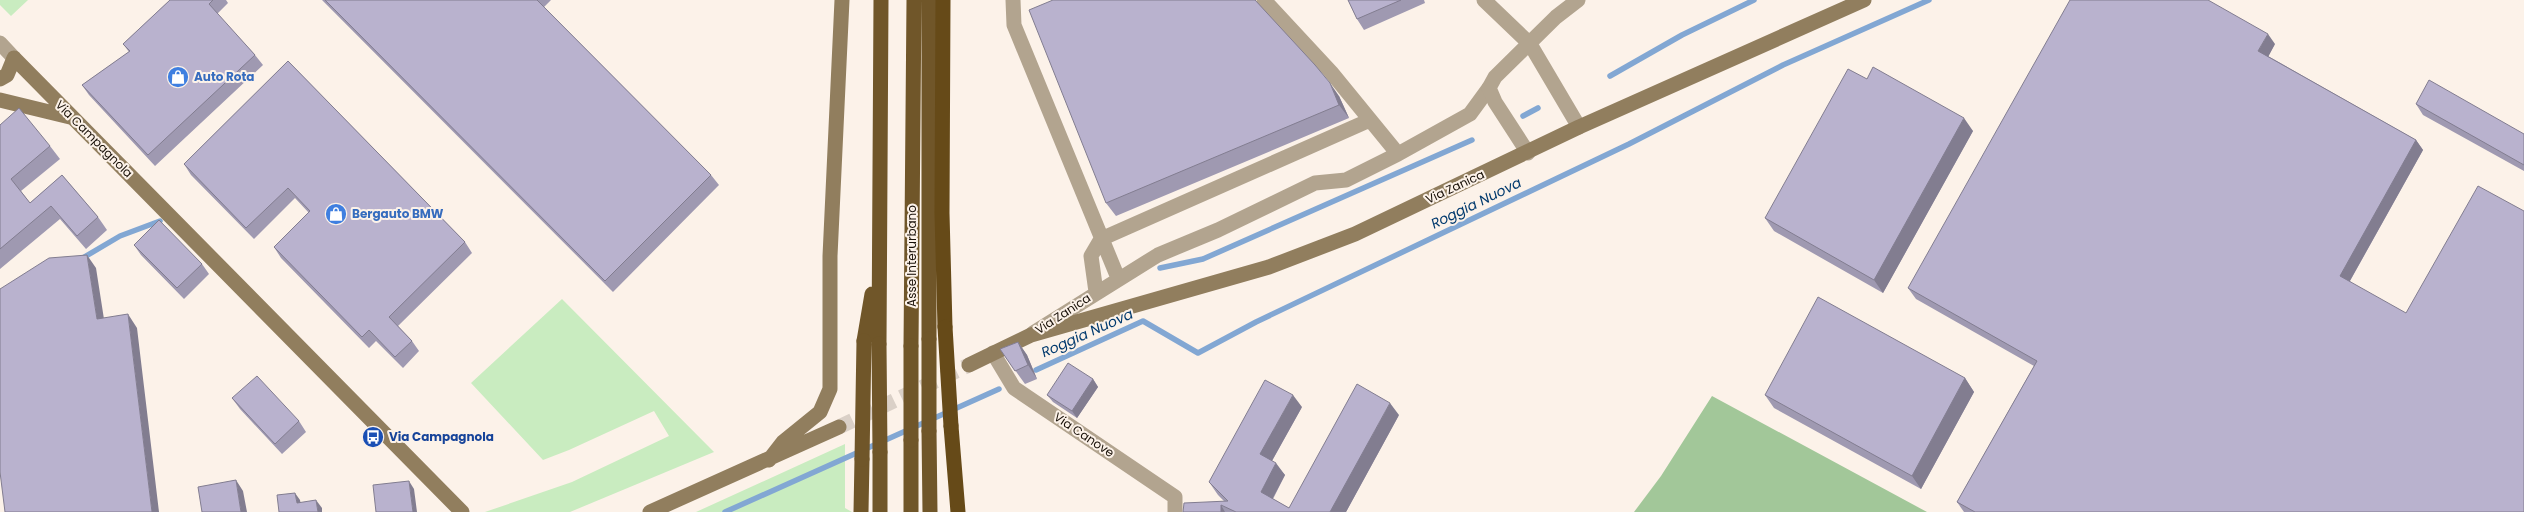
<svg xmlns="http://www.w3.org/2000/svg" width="2524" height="512" viewBox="0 0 2524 512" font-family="Poppins,sans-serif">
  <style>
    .green { fill: #c9ecc0 }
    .forest { fill: #a2c799 }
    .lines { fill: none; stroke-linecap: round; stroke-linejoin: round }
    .stream { stroke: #82a7d3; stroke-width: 5.5 }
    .secondary-tunnel { stroke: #dad0c7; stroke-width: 15; stroke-dasharray: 15 8; stroke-linecap: butt }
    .minor { stroke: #b2a48f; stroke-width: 15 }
    .tertiary { stroke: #b2a48f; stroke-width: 15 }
    .secondary { stroke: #917e5e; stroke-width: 15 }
    .trunk { stroke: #705629; stroke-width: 15 }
    .motorway { stroke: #664a18; stroke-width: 15 }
    .trunk-bridge { stroke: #705629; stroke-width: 15 }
    .motorway-bridge { stroke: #664a18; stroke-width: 15 }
    .wall { fill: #9f99b1 }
    .shaded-wall { fill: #827d90 }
    .building { fill: #b9b2ce; stroke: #827d90 }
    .labels { text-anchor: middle; stroke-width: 4; stroke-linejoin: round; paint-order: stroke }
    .shop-label { font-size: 12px; font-weight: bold; fill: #366cbe; stroke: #fcf2e9; text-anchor: start }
    .street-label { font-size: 12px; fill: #181008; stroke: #fcf2e9 }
    .transit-label { font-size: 12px; font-weight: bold; fill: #164399; stroke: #fcf2e9; text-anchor: start }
    .water-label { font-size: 14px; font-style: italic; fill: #023a6e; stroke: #fcf2e9 }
  </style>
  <rect width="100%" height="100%" fill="#fcf2e9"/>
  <path class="green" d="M0 0H28L11 16 0 5Z
    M562 299 714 452 570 512H485L572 482 669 436 654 411 569 450 543 460 471 383Z
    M845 444V508L852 512H696Z"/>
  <path class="forest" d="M1712 396 1927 512H1634L1661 476Z"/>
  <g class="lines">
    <path class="stream" d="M1610 76 1682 35 1754 0
      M1523 116 1538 108
      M81 259 120 236 160 221
      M1160 268 1203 259 1472 140
      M1036 370 1143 321 1198 353 1256 322 1629 144 1783 65 1929 0
      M725 512 999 389"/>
    <path class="secondary-tunnel" d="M839 427 969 365"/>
    <path class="minor" d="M1013 0 1014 25 1118 278
      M1264 0 1331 72 1398 154
      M0 43 14 58
      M1096 292 1091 256 1101 239 1370 120
      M1033 333 1158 255 1218 230 1315 183 1346 180 1398 154 1470 114 1489 88
      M993 353 1014 388 1175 497V512"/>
    <path class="tertiary" d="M1484 0 1530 44 1579 127
      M1528 153 1495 102 1489 88 1495 77 1556 17 1578 0"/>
    <path class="secondary" d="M14 58 462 512
      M0 79 7 75 14 58
      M0 100 70 117
      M969 365 1031 335 1269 267 1355 234 1579 127 1864 0
      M769 460 783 442 820 412 830 389V256L842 0
      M650 512 839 427"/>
    <path class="trunk" d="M929 0V339
      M864 341 872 294
      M879 344 881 0
      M911 346 914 0
      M929 431 930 512
      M880 452V512
      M861 512 862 459
      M911 512V440"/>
    <path class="motorway" d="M943 0 942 213 945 327
      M951 426 958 512"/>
    <path class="trunk-bridge" d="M879 344 880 452
      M929 431V339
      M911 440V346
      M862 459 864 341"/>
    <path class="motorway-bridge" d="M945 327 951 426"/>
  </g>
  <path class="wall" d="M170 0H226L228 3 217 14 255 55 263 65 155 166 89 95 82 85 129 52 123 44Z
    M322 0H551L544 7 711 175 719 185 613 292Z
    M1348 0H1424L1425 3 1364 30 1357 19Z
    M2275 44 2268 56 2416 140 2423 150 2350 281 2524 512H1964L1957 502 2034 366 1916 299 1908 288Z
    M288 61 465 242 472 253 398 326 412 341 419 351 403 368 376 341 369 348 281 258 274 247 309 213 295 198 254 239 191 175 184 164Z
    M1867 79 1973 131 1883 293 1774 231 1765 218Z
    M1339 96 1349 118 1116 216 1106 203Z
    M2416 104 2524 134V171L2423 115Z
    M0 125 50 146 60 159 21 191 30 203 62 175 98 217 107 230 86 249 60 219 0 269Z
    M134 245 202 264 209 274 184 299 141 255Z
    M1018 342 1027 355 1037 379 1025 384 1000 349Z
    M1965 378 1974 392 1921 489 1774 408 1765 395Z
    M1093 379 1098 387 1077 418 1053 402 1047 395Z
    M232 398 299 421 306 432 282 454 240 409Z
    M1302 407 1272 461 1285 475 1273 499 1289 508 1399 415 1346 512H1183L1225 502 1218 495 1209 482Z"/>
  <path class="shaded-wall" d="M2268 34 2275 44 2266 61 2258 51Z
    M1330 83 1339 96 1349 118 1339 105Z
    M1964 118 1973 131 1883 293 1874 280Z
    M2416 140 2423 150 2347 286 2340 276Z
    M87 255 96 268 106 332 97 319Z
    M128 314 137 328 159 512H152Z
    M1018 342 1027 355 1037 379 1028 365Z
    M1965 378 1974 392 1921 489 1912 476Z
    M1093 379 1098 387 1077 418 1072 411Z
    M1293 395 1302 407 1269 466 1260 454Z
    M1390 403 1399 415 1346 512H1330Z
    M1276 463 1285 475 1269 505 1261 492Z
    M236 480 243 491 247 512H241Z
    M409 481 414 489 417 512H413Z
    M295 493 300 500 302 511 297 503Z
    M316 500 322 508V512H318Z
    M1221 505 1225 512H1221Z"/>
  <path class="building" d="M170 0H213L209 4 255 55 148 155 82 85 130 51 123 44Z
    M325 0H537L711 175 605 281Z
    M1053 0H1255L1315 65 1330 83 1339 105 1106 203 1029 10Z
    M1348 0H1401L1357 19Z
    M2070 0H2208L2268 34 2258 51 2416 140 2340 276 2406 313 2478 186 2524 211V512H1975L1957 502 2037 361 1908 288Z
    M288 61 465 242 389 317 412 341 395 357 369 330 362 337 274 247 310 211 288 188 246 228 184 164Z
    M1873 67 1964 118 1874 280 1765 218 1848 69 1867 79Z
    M2429 80 2524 134V165L2416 104Z
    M19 108 50 146 11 179 30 203 62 175 98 217 77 236 51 206 0 249V125Z
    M159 220 202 264 177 288 134 245Z
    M87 255 97 319 128 314 152 512H5L0 472V289L49 258Z
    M1818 297 1965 378 1912 476 1765 395Z
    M1018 342 1028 365 1015 371 1000 349Z
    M1068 363 1093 379 1072 411 1047 395Z
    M257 376 299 421 275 444 232 398Z
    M1265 380 1293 395 1260 454 1276 463 1261 492 1289 508 1357 384 1390 403 1330 512H1236L1221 505V512H1183L1184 503 1228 501 1209 482Z
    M236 480 241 512H202L198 487Z
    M409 481 413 512H376L373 485Z
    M295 493 297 503 316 500 318 512H279L277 495Z"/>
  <defs>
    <g id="shop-disc" transform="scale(1.125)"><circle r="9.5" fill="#3f7fe0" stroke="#fcf2e9"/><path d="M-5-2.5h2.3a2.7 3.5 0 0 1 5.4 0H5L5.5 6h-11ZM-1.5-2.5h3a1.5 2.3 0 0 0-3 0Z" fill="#fff"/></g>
    <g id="bus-disc" transform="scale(1.125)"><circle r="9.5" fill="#1a4fb4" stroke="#fcf2e9"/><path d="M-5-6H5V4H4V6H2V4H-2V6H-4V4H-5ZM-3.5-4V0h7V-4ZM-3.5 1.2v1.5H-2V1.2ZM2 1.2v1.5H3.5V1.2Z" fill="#fff"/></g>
  </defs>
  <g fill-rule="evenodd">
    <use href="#shop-disc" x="178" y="77"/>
    <use href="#shop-disc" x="336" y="214"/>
    <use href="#bus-disc" x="373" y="437"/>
  </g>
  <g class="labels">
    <g class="shop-label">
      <text x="194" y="81">Auto Rota</text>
      <text x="352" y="218">Bergauto BMW</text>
    </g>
    <g class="street-label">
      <text transform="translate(94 139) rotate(45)" y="4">Via Campagnola</text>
      <text transform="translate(1455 187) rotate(-25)" y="4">Via Zanica</text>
      <text transform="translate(912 256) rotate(-90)" y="4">Asse Interurbano</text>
      <text transform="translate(1063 314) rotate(-33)" y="4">Via Zanica</text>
      <text transform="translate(1084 435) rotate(34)" y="4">Via Canove</text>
    </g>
    <g class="transit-label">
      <text x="389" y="441">Via Campagnola</text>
    </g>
    <g class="water-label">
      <text transform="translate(1476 203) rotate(-26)" y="5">Roggia Nuova</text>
      <text transform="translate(1087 333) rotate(-24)" y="5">Roggia Nuova</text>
    </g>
  </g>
</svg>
